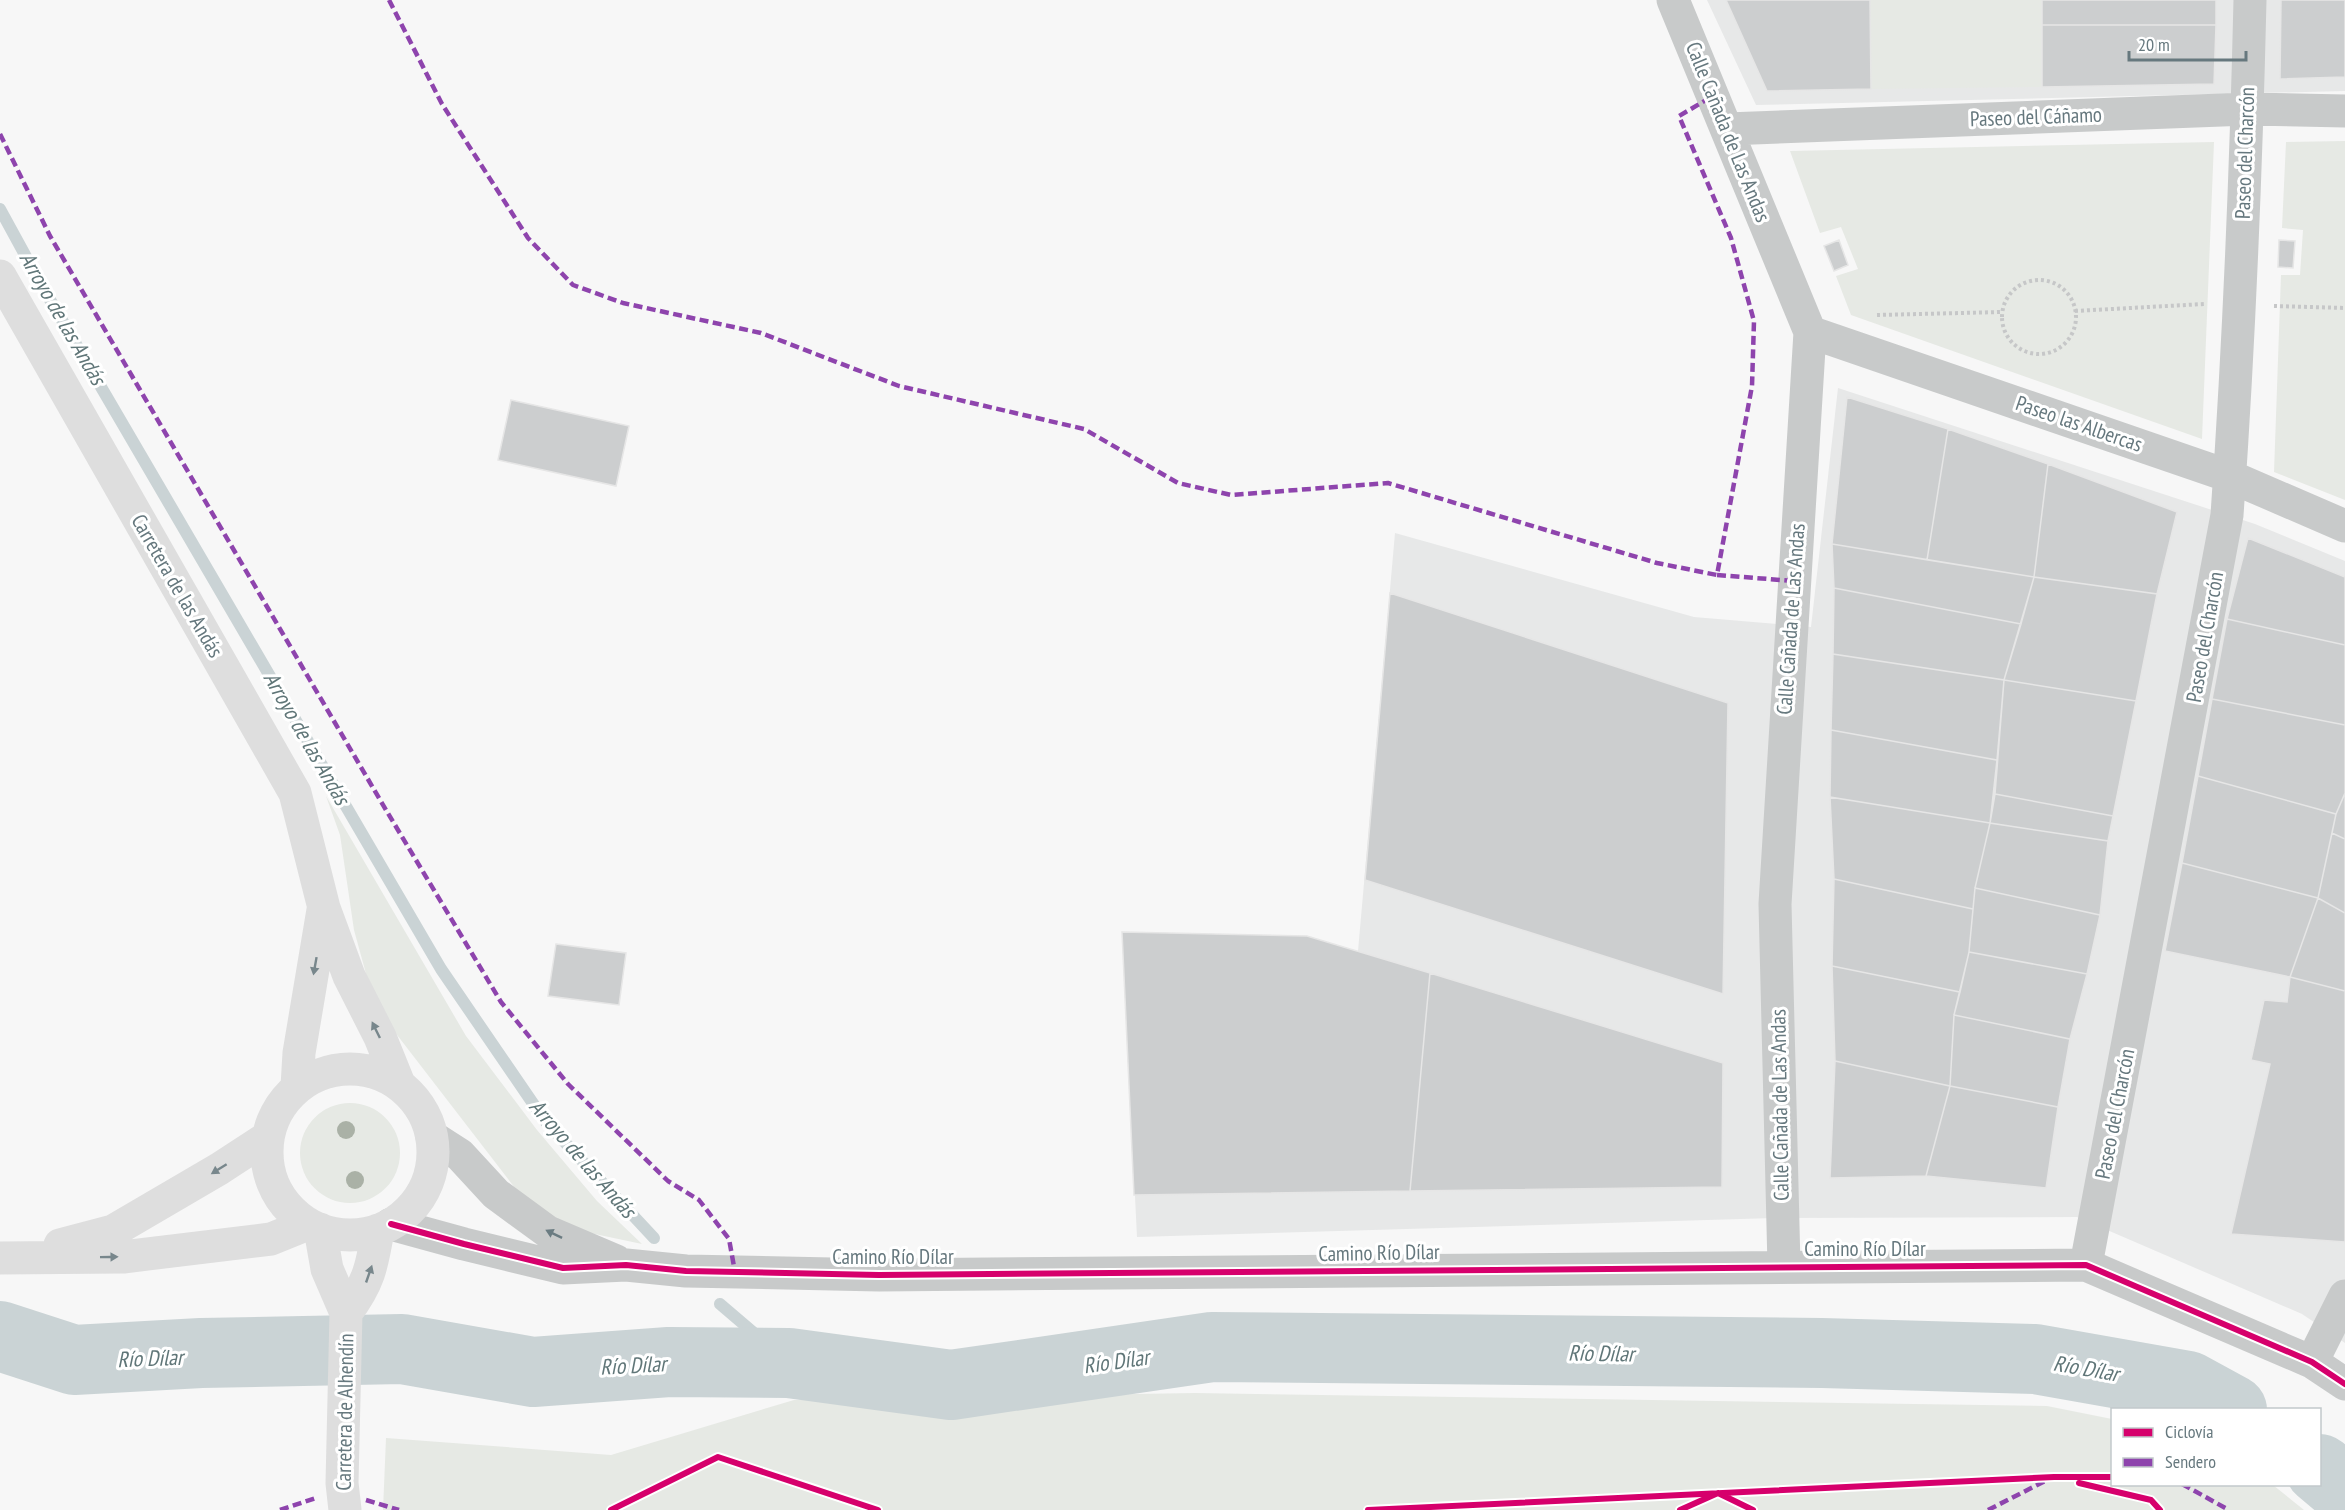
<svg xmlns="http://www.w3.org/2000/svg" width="2345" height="1510" viewBox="0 0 2345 1510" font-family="'PT Sans Narrow',sans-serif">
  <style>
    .built { fill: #e7e8e8 }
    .green { fill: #e6e9e4 }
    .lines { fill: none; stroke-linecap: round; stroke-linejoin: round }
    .stream { stroke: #cad3d5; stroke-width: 12 }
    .river { stroke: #cad3d5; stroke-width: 70 }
    .building { fill: #cccecf; stroke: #e6e6e6; stroke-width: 1.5 }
    .path { stroke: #c6c7c8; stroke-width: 4; stroke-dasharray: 3 3; stroke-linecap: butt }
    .street { stroke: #c8caca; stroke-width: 33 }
    .secondary { stroke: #dedede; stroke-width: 33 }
    .quiet { stroke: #8e44ad; stroke-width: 4.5; stroke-dasharray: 9 4.5; stroke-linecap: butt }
    .cycleway-casing { stroke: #fff; stroke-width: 10 }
    .cycleway { stroke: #d6006c; stroke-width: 6 }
    .tree { fill: #aab1a6 }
    .oneway { fill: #78878c }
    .oneway2 { fill: #6b7c82 }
    .labels { text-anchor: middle; stroke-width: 6; stroke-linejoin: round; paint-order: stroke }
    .street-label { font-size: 21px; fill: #66787e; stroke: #fff }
    .water-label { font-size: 22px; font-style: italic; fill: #607678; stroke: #fff }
  </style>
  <rect width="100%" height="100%" fill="#f7f7f7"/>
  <path class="built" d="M1707 0H2345V91L1756 105Z
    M1838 388 2255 524 2345 561V1343L2302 1314 2077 1217 1774 1218 1137 1237 1122 932 1358 951 1395 533 1694 617 1811 627Z"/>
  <path class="green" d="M1870 0H2042V87L1871 89Z
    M2345 141V500L2274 472 2281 275H2300L2303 230 2282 228 2286 142Z
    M2214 142 2202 439 1851 315 1836 276 1858 269 1841 227 1820 233 1790 151Z
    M326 796 466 1036 537 1130 597 1201 642 1244 590 1233 550 1217 515 1188 394 1031 368 981 354 930 340 835Z
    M300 1153a50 50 0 1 1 100 0a50 50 0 1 1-100 0Z
    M1195 1393 2047 1406 2112 1419V1484L2273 1485 2304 1510H383L386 1438 611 1455 794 1400Z"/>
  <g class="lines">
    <path class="stream" d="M0 209 42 286 441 969 545 1121 654 1238
      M720 1304 789 1363"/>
    <path class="river" d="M0 1336 74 1360 201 1353 402 1349 533 1372 669 1362 789 1363 951 1385 1212 1347 1822 1353 2035 1359 2188 1386 2232 1410
      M2320 1469 2345 1490"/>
  </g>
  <path class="building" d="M1726 0H1870L1871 89 1767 91Z
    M2042 0H2216V25H2042Z
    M2281 0H2345V77L2280 79Z
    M2042 25H2216L2214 84 2042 87Z
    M1839 240 1848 265 1834 271 1824 246Z
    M2279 240 2295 241 2293 268 2278 267Z
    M1847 397 1948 429 1927 560 1832 544Z
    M511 400 629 426 616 486 498 460Z
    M1948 429 2048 464 2034 577 1927 560Z
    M2048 464 2177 512 2157 594 2034 577Z
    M2248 538 2345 577V645L2227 619Z
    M1832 544 2034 577 2021 624 1834 588Z
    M2034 577 2157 594 2136 701 2004 680Z
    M1834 588 2021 624 2004 680 1833 654Z
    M1390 593 1728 703 1723 994 1365 880Z
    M2227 619 2345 645V725L2212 699Z
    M1833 654 2004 680 1997 760 1831 730Z
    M2004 680 2136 701 2113 816 1995 794Z
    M2212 699 2345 725V793L2336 814 2198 776Z
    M1831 730 1997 760 1990 823 1830 797Z
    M2198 776 2336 814 2318 898 2182 863Z
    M2345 793V839L2332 833 2336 814Z
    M1995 794 2113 816 2108 841 1990 823Z
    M1830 797 1990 823 1975 888 1973 909 1834 879Z
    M1990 823 2108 841 2100 915 1975 888Z
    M2332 833 2345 839V913L2318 898Z
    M2182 863 2318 898 2290 977 2165 951Z
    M1834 879 1973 909 1969 952 1960 992 1832 966Z
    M1975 888 2100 915 2087 974 1969 952Z
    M2318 898 2345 913V991L2290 977Z
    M1122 932 1307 936 1430 973 1410 1191 1134 1195Z
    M556 944 626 953 619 1005 548 996Z
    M1969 952 2087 974 2070 1039 1954 1015Z
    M1832 966 1960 992 1954 1015 1950 1086 1835 1061Z
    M1430 973 1723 1063 1722 1187 1410 1191Z
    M2290 977 2345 991V1242L2231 1234 2270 1064 2251 1060 2264 1000 2287 1002Z
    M1954 1015 2070 1039 2058 1107 1950 1086Z
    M1835 1061 1950 1086 1926 1176 1830 1178Z
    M1950 1086 2058 1107 2046 1188 1926 1176Z"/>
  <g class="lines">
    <path class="path" d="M2002 317a37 37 0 1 1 74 0a37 37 0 1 1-74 0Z
      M2274 306 2345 308
      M2075 311 2204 304
      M1877 315 2002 312"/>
    <path class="street" d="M1673 0 1810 332 1775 904 1784 1266
      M1727 129 2248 109 2345 111
      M1810 332 2229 476 2345 526
      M432 1137 460 1155 496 1194 548 1232 616 1261
      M391 1224 464 1244 563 1268 626 1265 686 1271 879 1275 2086 1265 2312 1362 2345 1384
      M2086 1265 2227 515C2239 343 2246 172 2250 0
      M2312 1362 2345 1296"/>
    <path class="secondary" d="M0 276 295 793 324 908 349 976 380 1037 399 1084
      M267 1152a83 83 0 1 1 166 0a83 83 0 1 1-166 0Z
      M297 1087 299 1053 323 910
      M320 1229 327 1269 346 1313 342 1483 345 1510
      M60 1245 113 1231 219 1169 268 1137
      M0 1258 123 1257 271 1239 308 1224
      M346 1313C369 1283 372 1266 378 1230"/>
    <path class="quiet" d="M389 0 442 104 528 238 573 285 623 303 761 333 899 386 1084 429 1178 483 1231 495 1388 483 1657 563 1717 575 1752 386 1754 321 1731 238 1679 116 1713 96
      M0 134 50 236 386 810 501 1002 568 1084 668 1181 699 1200 729 1239 735 1272
      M1717 575 1794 581
      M2182 1484 2229 1510
      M366 1500 399 1510
      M280 1510 316 1498
      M1988 1510 2045 1481"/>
    <g class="cycleway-casing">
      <path id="cycleway" d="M391 1224 464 1244 563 1268 626 1265 686 1271 879 1275 2086 1265 2312 1362 2345 1384
        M2079 1483 2151 1500 2160 1510
        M611 1510 718 1457 878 1510
        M1368 1510 2054 1477H2112
        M1680 1510 1718 1493 1753 1510"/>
    </g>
    <use href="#cycleway" class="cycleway"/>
  </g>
  <g class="tree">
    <circle cx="346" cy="1130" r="9"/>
    <circle cx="355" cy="1180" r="9"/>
  </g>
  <defs><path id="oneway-solid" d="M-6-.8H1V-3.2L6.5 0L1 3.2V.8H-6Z" transform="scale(1.5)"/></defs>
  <g class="oneway">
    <use href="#oneway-solid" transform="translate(315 966) rotate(100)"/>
    <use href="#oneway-solid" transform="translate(376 1030) rotate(-116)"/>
    <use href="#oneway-solid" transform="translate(219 1169) rotate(148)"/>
    <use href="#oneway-solid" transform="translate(109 1257) rotate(-1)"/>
    <use href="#oneway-solid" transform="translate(369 1274) rotate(-71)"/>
  </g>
  <use class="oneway2" href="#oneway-solid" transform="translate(554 1234) rotate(-154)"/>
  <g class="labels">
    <g class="street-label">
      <text transform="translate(2036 117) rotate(-2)" y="7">Paseo del Cáñamo</text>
      <text transform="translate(1728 132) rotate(68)" y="7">Calle Cañada de Las Andas</text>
      <text transform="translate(2245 153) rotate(-88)" y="7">Paseo del Charcón</text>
      <text transform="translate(2079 424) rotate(19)" y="7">Paseo las Albercas</text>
      <text transform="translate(177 586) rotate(60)" y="7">Carretera de las Andás</text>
      <text transform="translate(1791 619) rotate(-86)" y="7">Calle Cañada de Las Andas</text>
      <text transform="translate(2205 637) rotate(-80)" y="7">Paseo del Charcón</text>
      <text transform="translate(1780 1105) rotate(-91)" y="7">Calle Cañada de Las Andas</text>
      <text transform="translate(2115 1114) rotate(-79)" y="7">Paseo del Charcón</text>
      <text x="1865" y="1256">Camino Río Dílar</text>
      <text transform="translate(1379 1253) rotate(-1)" y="7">Camino Río Dílar</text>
      <text x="893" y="1264">Camino Río Dílar</text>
      <text transform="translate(345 1412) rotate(-89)" y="7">Carretera de Alhendín</text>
    </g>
    <g class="water-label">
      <text transform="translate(63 318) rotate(60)" y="8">Arroyo de las Andás</text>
      <text transform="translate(307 738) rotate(60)" y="8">Arroyo de las Andás</text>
      <text transform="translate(583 1158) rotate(49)" y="8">Arroyo de las Andás</text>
      <text transform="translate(1601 1353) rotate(1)" y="8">Río Dílar</text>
      <text transform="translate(150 1358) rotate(-2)" y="8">Río Dílar</text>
      <text transform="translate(1116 1361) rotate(-8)" y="8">Río Dílar</text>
      <text transform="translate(633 1365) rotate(-3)" y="8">Río Dílar</text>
      <text transform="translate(2086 1368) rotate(10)" y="8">Río Dílar</text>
    </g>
  </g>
  <rect x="2111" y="1408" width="210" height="78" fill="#ffffff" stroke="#c2c9cb" stroke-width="1.5"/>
  <rect x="2123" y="1428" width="30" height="9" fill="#d6006c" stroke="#c2c9cb" stroke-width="1.5"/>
  <text x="2165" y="1438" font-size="18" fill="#66787e">Ciclovía</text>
  <rect x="2123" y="1458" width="30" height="9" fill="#8e44ad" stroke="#c2c9cb" stroke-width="1.5"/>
  <text x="2165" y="1468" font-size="18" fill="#66787e">Sendero</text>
  <path d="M2129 51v9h117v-9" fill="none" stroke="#66787e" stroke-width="3"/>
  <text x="2138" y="51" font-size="18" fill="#66787e" stroke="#ffffff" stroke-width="4.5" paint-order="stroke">20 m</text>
</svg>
